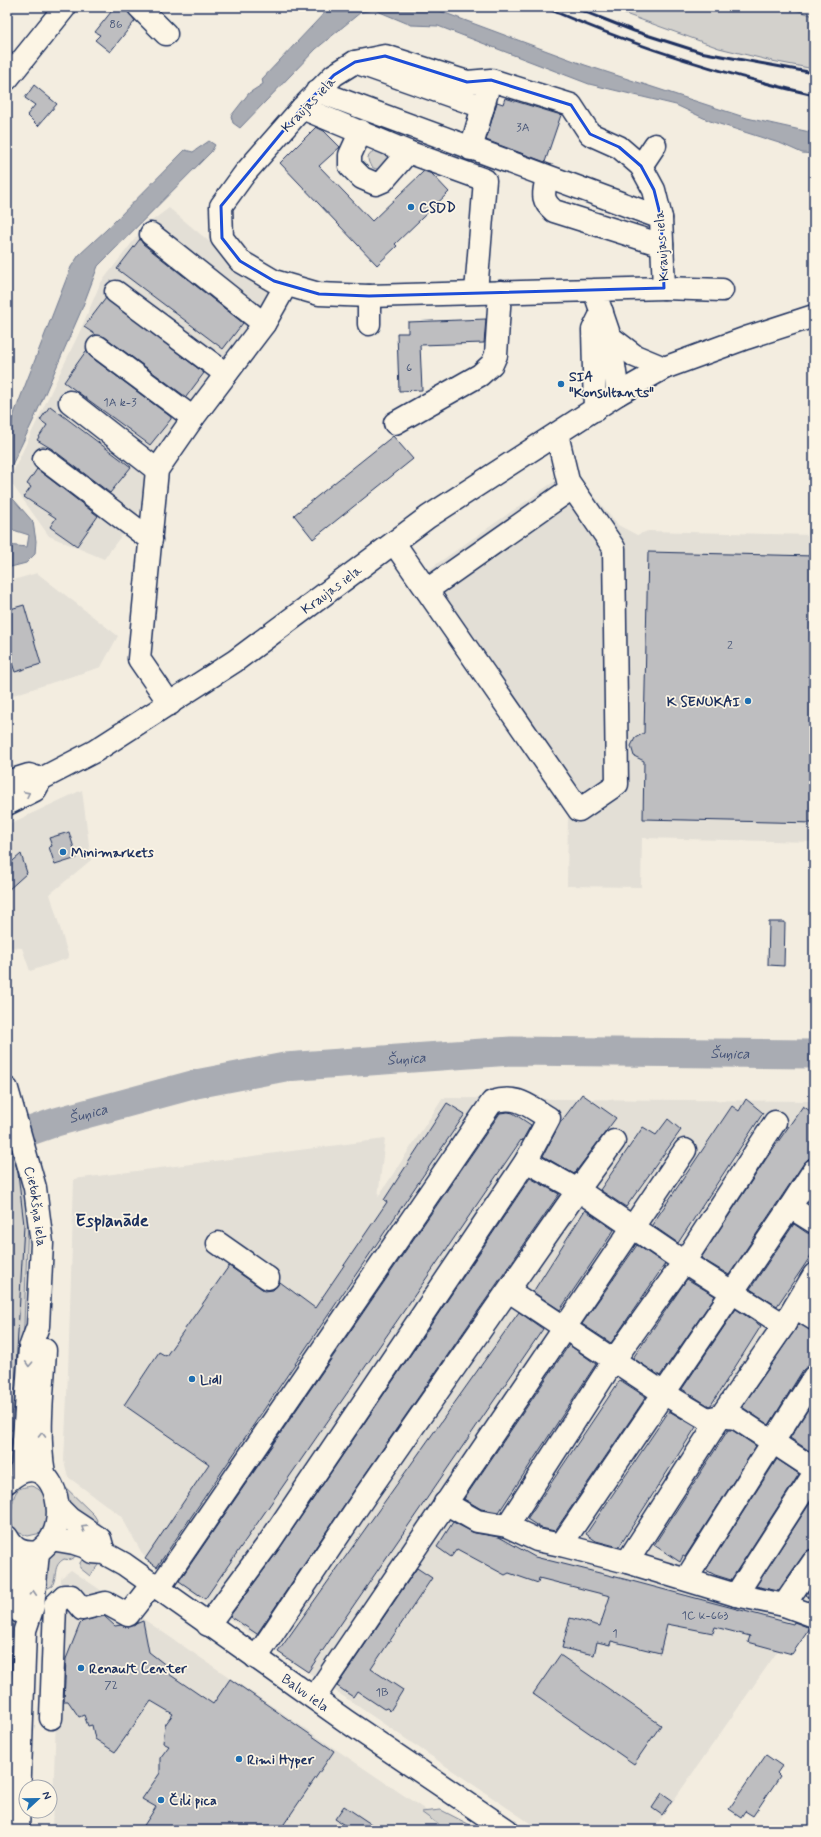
<svg xmlns="http://www.w3.org/2000/svg" width="821" height="1837" viewBox="0 0 821 1837" font-family="Mynerve,sans-serif">
  <style>
    .built { fill: #e3dfd6 }
    .green { fill: #d3d1cc; stroke: #778095 }
    .water { fill: #a9acb3; stroke: #707a91 }
    .pier { fill: #f3ede0 }
    .lines { fill: none; stroke-linecap: round; stroke-linejoin: round }
    .river { stroke: #a9acb3; stroke-width: 29 }
    .building { fill: #bebec0; stroke: #1b2f5e }
    .minor-casing { stroke: #1b2f5e; stroke-width: 25 }
    .minor { stroke: #fcf5e5; stroke-width: 22 }
    .tram { stroke: #1b2f5e; stroke-width: 1 }
    .rail { stroke: #1b2f5e; stroke-width: 3 }
    .oneway { stroke: #8c92a2 }
    .marked { fill: none; stroke: #1d4ed8; stroke-width: 3; stroke-linejoin: round }
    .poi-dot { fill: #1f6fb2; stroke: #fcf5e5; stroke-width: 1.5 }
    .labels { text-anchor: middle; stroke-width: 3.5; stroke-linejoin: round; paint-order: stroke }
    .number-label { font-size: 12px; fill: #445376 }
    .street-label { font-size: 14px; fill: #1b2f5e; stroke: #fcf5e5 }
    .poi-label { font-size: 14px; font-weight: bold; fill: #1b2f5e; stroke: #fcf5e5; text-anchor: start }
    .water-label { font-size: 15px; font-style: italic; fill: #465478; stroke: #fcf5e5 }
    .district-label { font-size: 18px; font-weight: bold; fill: #1b2f5e; stroke: #fcf5e5 }
  </style>
  <rect width="100%" height="100%" fill="#f3ede0"/>
  <filter id="ink" filterUnits="userSpaceOnUse"><feTurbulence type="fractalNoise" baseFrequency=".025" numOctaves="2"/><feDisplacementMap in="SourceGraphic" scale="8" xChannelSelector="R" yChannelSelector="G"/><feConvolveMatrix kernelMatrix="1 2 1 2 8 2 1 2 1" color-interpolation-filters="sRGB"/></filter>
  <g filter="url(#ink)">
    <path class="built" d="M169 208 289 308 104 559 49 536 9 480 80 331 100 284 145 226Z
      M572 469 618 525 637 535 648 531 814 535V842L642 838 641 887 567 886 568 813 411 582Z
      M37 573 118 636 101 667 7 697V582Z
      M82 790 91 860 50 894 69 958 30 971 22 948 7 947V825Z
      M443 1098 814 1101V1599L653 1830H540L166 1576 143 1555 121 1516 68 1477 64 1461 68 1373 74 1179 385 1139 378 1197Z
      M71 1570 455 1830H52L61 1578Z"/>
    <path class="green" d="M606 7H787L814 16V69L772 61 719 48Z
      M374 150 386 153 389 159 380 169C373 170 368 165 368 157Z
      M7 1120 26 1191 28 1220 20 1430H7V1228L10 1156 7 1145Z
      M7 1439H19L18 1464 7 1473Z
      M59 1481 94 1515 97 1520 96 1524 72 1515Z
      M31 1486C52 1491 51 1519 41 1533L28 1536 14 1531C10 1524 11 1497 17 1491 20 1487 27 1487 31 1486Z
      M53 1550 79 1551C74 1558 73 1561 64 1559 52 1566 58 1575 52 1586L48 1588 39 1587 41 1567Z
      M85 1555 98 1565 90 1576 80 1568V1563Z
      M7 1594 14 1595 11 1692H7Z
      M441 1810 478 1829 479 1830H446L421 1812Z"/>
    <path class="water" d="M330 7H429L585 65 747 118 814 133V154L802 153 782 144 710 121 676 105 589 84 438 26 411 25 375 10 361 12 316 49 240 128 233 123 231 116 249 93 263 84 262 79Z
      M209 141 215 145 211 152 98 266 81 311 33 421 7 475V432L71 267 79 255 106 230 185 150 193 152Z
      M7 489 8 493 33 522 36 541 35 554 26 563 7 568V545L27 547 29 535 7 528Z
      M41 1119 47 1134 7 1148V1130Z"/>
    <path class="pier" d="M34 1119 40 1139 7 1150V1128Z"/>
    <g class="lines">
      <path class="river" id="s1" d="M7 1139 56 1122 196 1084 285 1067 511 1051 814 1054"/>
    </g>
    <path class="building" d="M115 7H125L135 21 110 52 95 40 100 35 95 32Z
      M34 85 57 104 38 126 27 115 35 105 25 98Z
      M505 98 561 115 545 162 486 140 497 102 503 104Z
      M316 127 324 131 340 147 319 166 372 221 424 171 432 174 449 192 395 244 397 246 377 265 280 163Z
      M140 239 143 244 243 323 223 349 117 269Z
      M106 298 204 373 186 397 105 337 96 335 84 327Z
      M486 319 484 343 420 345 422 390 399 391 397 333H408V322Z
      M86 351 91 357 171 417V419L150 445 64 382Z
      M50 406 131 467 110 493 52 449 37 440 47 425 40 420Z
      M393 436 413 459 313 539 294 515Z
      M37 469 98 516 77 546 50 527 56 518 24 497 31 487 27 484Z
      M648 552 814 556V823L643 819 644 761 634 756 631 746 635 738 644 733Z
      M24 605 41 664 15 672 7 648V610Z
      M69 832 77 858 55 865 49 847 52 846 49 838Z
      M21 854 27 873 7 891V866Z
      M769 922H785L784 966 768 965Z
      M582 1094 616 1118 574 1174 543 1156 560 1123Z
      M746 1099 763 1113 678 1243 652 1225 732 1106 739 1111Z
      M447 1103 465 1114 157 1567 145 1559 209 1464 124 1405 159 1352 166 1356 229 1266 265 1291 273 1290 280 1282 315 1308 387 1202 384 1200Z
      M803 1106 814 1114V1158L808 1159 804 1163 729 1275 701 1258 766 1159Z
      M508 1112 513 1113 531 1125 522 1141 521 1140 450 1244 205 1599 179 1581 500 1113Z
      M668 1119 681 1130 626 1207 600 1190 643 1127 656 1135Z
      M530 1178 559 1194 357 1486 257 1634 230 1616 280 1548Z
      M585 1210 614 1230 560 1310 533 1292Z
      M794 1224 807 1233 814 1234V1251L777 1306 750 1289Z
      M637 1245 665 1264 611 1343 582 1324Z
      M687 1279 715 1296 660 1376 633 1358Z
      M736 1309 761 1326 711 1405 709 1406 682 1389Z
      M519 1312 543 1329 308 1672 278 1652Z
      M799 1324 814 1331V1365L808 1366 803 1370 769 1425 742 1407Z
      M569 1345 596 1364 499 1512 481 1509 464 1499Z
      M620 1380 646 1397 555 1531 541 1528 527 1519Z
      M814 1400V1454L790 1438Z
      M669 1411 696 1427 619 1547 596 1541 586 1534Z
      M728 1430H732L756 1446 685 1557 683 1556 680 1562 654 1545Z
      M777 1459 799 1474 731 1580 715 1575 706 1570Z
      M814 1497V1549L808 1550 804 1554 778 1591 756 1586Z
      M453 1522 475 1533 499 1537 535 1557 628 1580 793 1624 794 1622 810 1628 792 1654 748 1642 750 1636 715 1627 713 1633 667 1624 660 1653 611 1641 610 1645 597 1642 594 1655 562 1648 570 1618 600 1626 610 1596 539 1578 538 1583 509 1573 505 1575 457 1549 451 1557 437 1547Z
      M417 1568 432 1578 371 1669 403 1690 390 1711 387 1708 384 1709 357 1691 353 1697 337 1686Z
      M814 1583V1601L806 1595Z
      M104 1616 115 1626 121 1625 128 1627 143 1621 149 1652 172 1670 169 1674 213 1704 230 1679 334 1751 280 1830H141L156 1807 142 1799 160 1773V1758L169 1746 163 1743 165 1725 173 1714 151 1701 115 1752 95 1739 92 1725 88 1726 84 1715 79 1717 68 1701H64L66 1659 80 1624 83 1621Z
      M560 1655 661 1725 634 1764 533 1694Z
      M766 1755 782 1766 777 1773 780 1776 753 1816 745 1811 741 1817 729 1809Z
      M662 1793 672 1800 662 1815 652 1808Z
      M344 1806 380 1830H352L335 1819Z"/>
    <g class="lines">
      <g class="minor-casing">
        <g id="minor">
          <path d="M139 7 166 34"/>
          <path d="M355 62 483 107"/>
          <path d="M7 79 65 7"/>
          <path d="M317 91 661 218"/>
          <path d="M302 108 408 152 485 180 476 292"/>
          <path d="M361 131 350 155V166L362 178 376 184 383 181 408 152"/>
          <path d="M471 149 487 92"/>
          <path d="M641 166 655 145"/>
          <path d="M547 177C544 193 540 199 554 211L662 245"/>
          <path d="M151 234 264 324"/>
          <path d="M664 288 722 290"/>
          <path d="M594 290 664 288 661 218 654 190 641 166 619 147 590 134 571 105 491 80 467 82 385 56 355 62 334 75 302 108 245 173 221 206 222 238 240 261 274 281 319 294 369 296 594 290 610 337 618 394"/>
          <path d="M116 292 226 374"/>
          <path d="M369 324V296"/>
          <path d="M610 337 635 356 664 368"/>
          <path d="M98 347 193 418"/>
          <path d="M70 402 157 470"/>
          <path d="M595 410 593 330 602 312"/>
          <path d="M395 423 480 375 492 364 496 355 500 292"/>
          <path d="M44 459 151 540"/>
          <path d="M394 543 579 810 617 784 614 548 568 481 557 434"/>
          <path d="M427 590 572 488"/>
          <path d="M170 704 139 659 157 470 193 418 264 324 286 285"/>
          <path d="M7 782 29 775 41 779"/>
          <path id="s2" d="M7 804 35 790 41 779 95 751 235 661 428 517 618 394 664 368 746 338 814 316"/>
          <path id="s3" d="M7 1089 35 1188 42 1243 38 1326 30 1348 22 1471"/>
          <path d="M526 1161 578 1190 678 1258 784 1325"/>
          <path d="M790 1207 814 1170"/>
          <path d="M218 1243 268 1278"/>
          <path d="M509 1291 665 1394 707 1419 721 1416 736 1418 814 1469"/>
          <path d="M795 1307 814 1319"/>
          <path d="M44 1473C37 1436 43 1388 45 1350"/>
          <path d="M7 1482C48 1444 70 1508 51 1539 48 1544 43 1548 38 1552 23 1554 14 1550 7 1537"/>
          <path d="M445 1503 477 1521 507 1526 537 1540 561 1545 627 1562 736 1595 784 1605 814 1616"/>
          <path d="M58 1507 70 1519 100 1539 104 1553"/>
          <path d="M507 1526 614 1360 684 1262 775 1122"/>
          <path id="s4" d="M51 1539 74 1543 86 1547 92 1552 104 1553 124 1564 346 1721 507 1830"/>
          <path d="M561 1545 790 1207 814 1222"/>
          <path d="M17 1550 20 1612"/>
          <path d="M627 1562 721 1416 784 1325 814 1275"/>
          <path d="M686 1579 814 1377"/>
          <path d="M159 1588 492 1102C518 1094 528 1106 549 1118L526 1161 270 1541 208 1625"/>
          <path d="M736 1595 814 1474"/>
          <path d="M784 1605 814 1561"/>
          <path d="M256 1658 367 1493 578 1190 614 1141"/>
          <path d="M314 1698 685 1150"/>
          <path d="M51 1718 55 1605 64 1596H71L82 1609 106 1603 128 1615 153 1583"/>
          <path d="M18 1830 25 1630 33 1606 38 1552"/>
        </g>
      </g>
      <use href="#minor" class="minor"/>
      <path class="tram" d="M7 1132 18 1173 24 1225 7 1530"/>
      <path class="rail" d="M544 7C631 45 722 74 814 95
        M573 7 634 31 700 52 814 73"/>
    </g>
    <defs><path id="oneway-chevron" d="M-2-3.5L2.5 0L-2 3.5" fill="none" stroke-width="1.6" stroke-linecap="round" stroke-linejoin="round"/></defs>
    <g class="oneway">
      <use href="#oneway-chevron" transform="translate(27 794) rotate(-26)"/>
      <use href="#oneway-chevron" transform="translate(29 1364) rotate(93)"/>
      <use href="#oneway-chevron" transform="translate(42 1435) rotate(-89)"/>
      <use href="#oneway-chevron" transform="translate(84 1528) rotate(-148)"/>
      <use href="#oneway-chevron" transform="translate(33 1593) rotate(-87)"/>
    </g>
  </g>
  <path class="marked" d="M385 56 467 82 491 80 571 105 590 134 619 147 641 166 654 190 661 218 664 288 369 296 319 294 274 281 240 261 222 238 221 206 302 108 334 75 355 62Z"/>
  <g class="poi-dot">
    <circle cx="411" cy="207" r="4"/>
    <circle cx="561" cy="384" r="4"/>
    <circle cx="748" cy="701" r="4"/>
    <circle cx="63" cy="852" r="4"/>
    <circle cx="192" cy="1379" r="4"/>
    <circle cx="81" cy="1668" r="4"/>
    <circle cx="239" cy="1759" r="4"/>
    <circle cx="161" cy="1800" r="4"/>
  </g>
  <g class="labels">
    <g class="number-label">
      <text x="116" y="28">86</text>
      <text x="523" y="131">3A</text>
      <text x="409" y="371">6</text>
      <text x="120" y="406">1A k-3</text>
      <text x="730" y="649">2</text>
      <text x="705" y="1619">1C k-663</text>
      <text x="615" y="1637">1</text>
      <text x="111" y="1689">72</text>
      <text x="382" y="1696">1B</text>
    </g>
    <g class="street-label">
      <text transform="translate(308 104) rotate(-46)" y="5">Kraujas iela</text>
      <text transform="translate(661 246) rotate(-94)" y="5">Kraujas iela</text>
      <text dy="5" stroke="none"><textPath href="#s2" startOffset="391">Kraujas iela</textPath></text>
      <text dy="5" stroke="none"><textPath href="#s3" startOffset="121">Cietokšņa iela</textPath></text>
      <text dy="5" stroke="none"><textPath href="#s4" startOffset="301">Balvu iela</textPath></text>
    </g>
    <g class="poi-label">
      <text x="419" y="212">CSDD</text>
      <text x="569" y="381">SIA<tspan x="569" dy="16">"Konsultants"</tspan></text>
      <text x="740" y="706" text-anchor="end">K SENUKAI</text>
      <text x="71" y="857">Minimarkets</text>
      <text x="200" y="1384">Lidl</text>
      <text x="89" y="1673">Renault Center</text>
      <text x="247" y="1764">Rimi Hyper</text>
      <text x="169" y="1805">Čili pica</text>
    </g>
    <g class="water-label">
      <text dy="5" stroke="none"><textPath href="#s1" startOffset="733">Šuņica</textPath></text>
      <text dy="5" stroke="none"><textPath href="#s1" startOffset="409">Šuņica</textPath></text>
      <text dy="5" stroke="none"><textPath href="#s1" startOffset="85">Šuņica</textPath></text>
    </g>
    <g class="district-label">
      <text x="112" y="1226">Esplanāde</text>
    </g>
  </g>
  <rect width="821" height="1837" fill="none" stroke="#fcf5e5" stroke-width="24"/>
  <rect x="12" y="12" width="797" height="1813" fill="none" stroke="#1b2f5e" stroke-width="1.5" filter="url(#ink)"/>
  <g transform="translate(38 1799) rotate(68)"><circle r="19" fill="#fcf5e5" stroke="#a2a6af"/>
  <path d="M0-3L7 15L0 10L-7 15Z" fill="#1f6fb2"/>
  <text y="-6" font-size="11" font-weight="bold" text-anchor="middle" fill="#1b2f5e">N</text>
  </g>
</svg>
